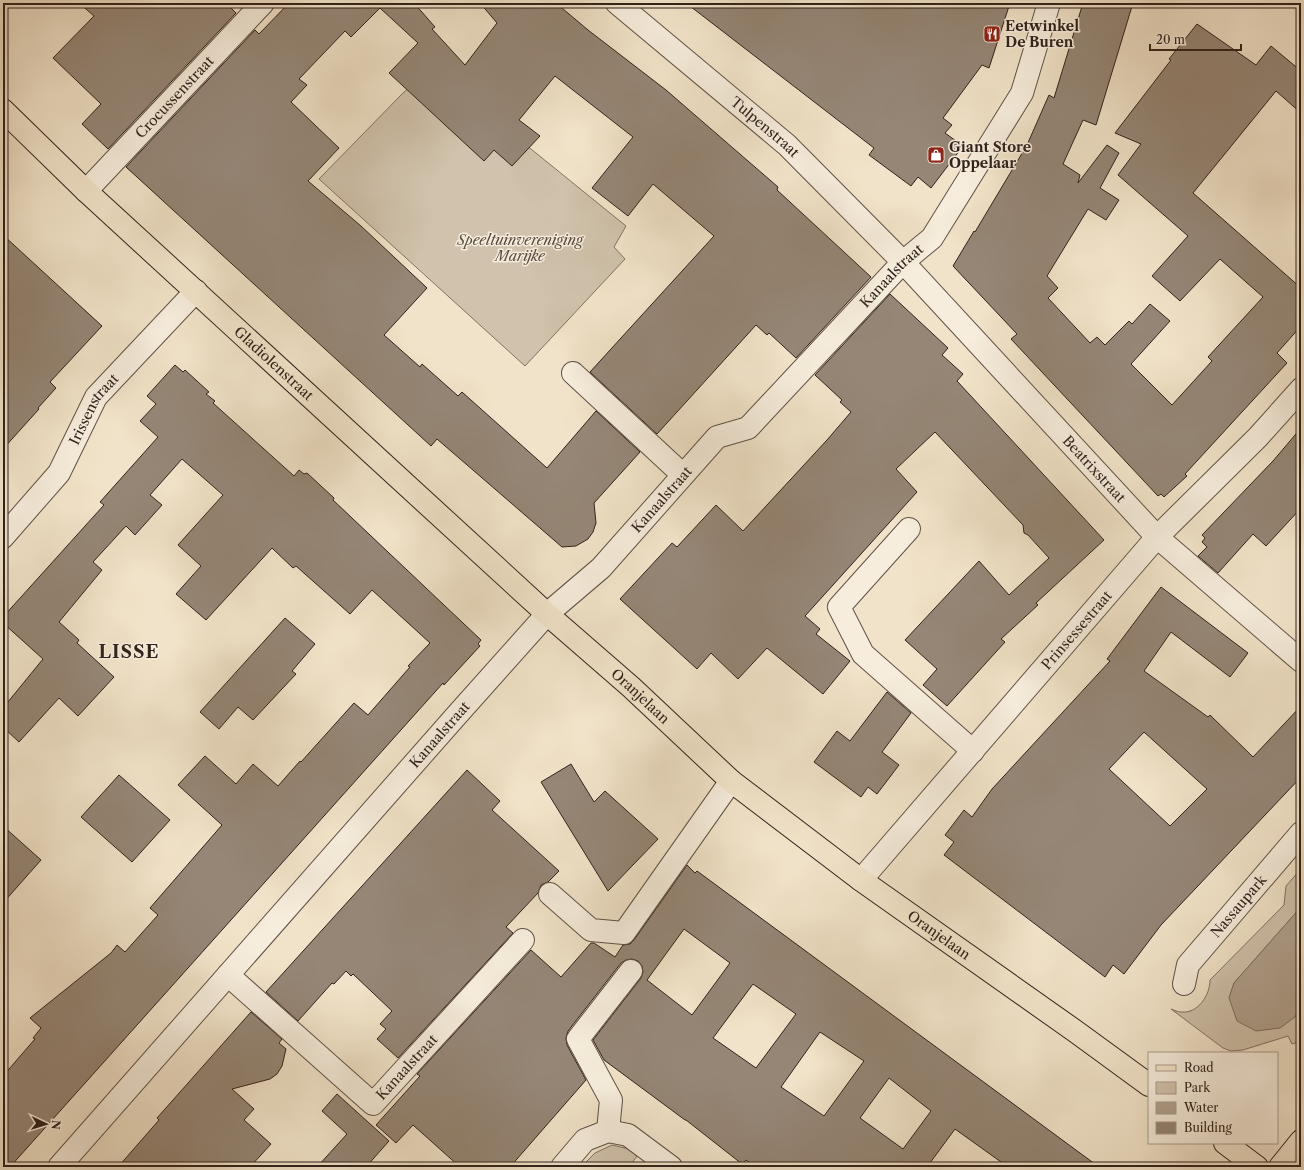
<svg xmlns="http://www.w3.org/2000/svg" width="1304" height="1170" viewBox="0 0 1304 1170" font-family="'Libre Caslon Text',serif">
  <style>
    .green { fill: #d0c2ac; stroke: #807264 }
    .water { fill: #b0a18e; stroke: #7d6e60 }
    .building { fill: #958676; stroke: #31221c; fill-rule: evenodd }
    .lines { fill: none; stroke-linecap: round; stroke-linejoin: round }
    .minor-casing { stroke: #615247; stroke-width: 24 }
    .major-casing { stroke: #31221c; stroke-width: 24 }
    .minor { stroke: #f6eddc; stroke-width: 22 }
    .major { stroke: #f1e3c9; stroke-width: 22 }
    .labels { text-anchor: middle; stroke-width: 3; stroke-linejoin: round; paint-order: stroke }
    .poi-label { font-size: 14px; font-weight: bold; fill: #31221c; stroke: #f6eddc; text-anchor: start }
    .street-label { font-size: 14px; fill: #31221c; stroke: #f6eddc }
    .park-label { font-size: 14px; font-style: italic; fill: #594a40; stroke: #f6eddc }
    .district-label { font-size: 18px; font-weight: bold; letter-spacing: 1px; fill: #31221c; stroke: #f6eddc }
  </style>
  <rect width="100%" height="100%" fill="#f1e3c9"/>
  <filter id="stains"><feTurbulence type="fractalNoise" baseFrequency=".005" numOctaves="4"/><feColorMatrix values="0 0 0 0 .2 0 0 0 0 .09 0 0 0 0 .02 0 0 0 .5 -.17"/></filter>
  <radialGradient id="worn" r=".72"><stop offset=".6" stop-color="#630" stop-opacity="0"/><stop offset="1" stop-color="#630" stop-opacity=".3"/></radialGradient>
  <path class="green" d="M431 68 626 226 614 247 625 259 525 366 319 179 403 93Z
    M1301 869V907L1234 983 1229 998 1295 1017 1301 1003V1041L1292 1044 1288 1036 1243 1050 1231 1051 1223 1048 1171 1009C1174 1010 1178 1012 1181 1012 1198 1014 1210 995 1210 980L1284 905 1286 886Z
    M612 1145 629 1149 637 1156 632 1163 637 1167H581L595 1153Z"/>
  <path class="water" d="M1301 907V1003L1295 1017 1280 1028 1256 1031 1237 1021 1229 998 1234 983Z"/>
  <path class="building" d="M79 3H226L236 13 108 149 82 124 101 104 53 58 94 16Z
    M289 3H414L435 27 432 29 465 65 497 23 480 3H556L588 30 666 90 778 187 777 190 871 277 796 358 769 333 767 335 756 325 657 434 590 372 714 236 653 184 628 216 592 188 633 137 555 76 519 120 540 136 512 166 494 150 484 161 389 73 418 43 380 8 351 37 345 31 299 79 307 85 291 102 339 148 308 181 361 226 427 288 384 335 420 367 422 364 458 396 462 392 547 468 596 411 640 452 594 503 596 523 593 532 588 539 576 546 562 547 437 439 431 446 126 167 255 30 259 34Z
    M686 3H1010L989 68 982 65 943 118 952 125 945 133 963 146 931 188 918 177 911 186 869 155 874 148Z
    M1083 3H1133L1096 125 1083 120 1063 164 1080 175 1078 183 1107 145 1119 153 1100 188 1119 200 1106 220 1088 209 1047 276 1058 288 1048 298 1090 343 1097 337 1105 345 1129 321 1132 324 1150 304 1170 321 1131 364 1172 405 1212 361 1208 357 1263 297 1220 259 1180 301 1152 276 1188 236 1118 175 1141 144 1115 133 1171 60 1169 59 1197 24 1256 65 1271 46 1301 71V113L1276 91 1193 193 1301 288V326L1277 353 1287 363 1185 474 1187 476 1164 497 1161 494 1158 496 1011 339 1017 334 953 266 974 231 975 232 1027 145 1049 95 1054 98Z
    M3 235 102 326 50 382 56 388 38 408 39 409 3 449Z
    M890 294 948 348 942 355 963 374 957 381 1104 540 1036 603 1038 605 1001 639 1005 642 947 706 923 685 937 669 905 640 979 561 1009 595 1049 558 1028 535 1024 533 1023 525 935 432 896 469 917 492 805 616 820 629 816 634 850 661 823 694 767 648 738 679 711 653 697 669 620 599 672 543 677 547 716 505 743 531 827 440 851 412 840 402 842 400 815 375Z
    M175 365 183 372 185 370 209 392 206 394 215 401 213 403 294 476 299 470 304 474 307 473 334 498 333 500 481 640 478 644 480 646 444 685 443 683 10 1167H3V1076L35 1039 33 1038 41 1028 30 1018 111 953 117 945 125 952 158 915 150 908 222 825 178 785 205 756 236 784 253 764 278 786 300 761 301 762 354 703 368 715 410 667 408 666 430 643 372 590 350 614 296 566 293 568 272 548 206 620 176 594 201 566 178 545 223 495 182 459 150 495 162 505 135 535 126 526 93 562 102 570 59 622 79 640 77 643 114 677 78 716 59 698 19 742 3 727V708L43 659 3 623V617L104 505 100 502 158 437 140 421 156 404 147 396Z
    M1301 428V508L1266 546 1253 534 1218 573 1198 556 1207 547 1202 542 1205 538 1202 535 1273 461Z
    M1161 587 1248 653 1230 677 1171 632 1144 671 1208 717 1210 715 1253 757 1301 706V777L1161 925 1124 974 1113 965 1105 977 944 855 954 842 945 835 964 810 972 817 992 789 1110 661 1107 659ZM1144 732 1207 789 1170 826 1109 769Z
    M285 618 315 644 292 671 296 674 253 720 238 707 219 729 200 712Z
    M887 692 911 713 882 752 899 765 877 794 868 787 861 797 814 762 837 731 850 741Z
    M571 764 594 802 605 791 658 839 608 891 541 782Z
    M467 770 500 801 492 810 559 871 548 882 541 885 538 893 506 927 513 933 398 1058 377 1039 386 1029 380 1024 392 1011 353 974 351 976 346 971 334 984 332 983 298 1021 266 992Z
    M119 775 170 820 132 862 81 817Z
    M3 826 41 860 3 903Z
    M687 865 695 873 697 871 1099 1167H1008L955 1129 927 1167H756L746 1160 742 1164 686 1120H685L604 1060 593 1040 641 978 643 972 642 966 638 961 632 959 626 960 621 963 568 1031 566 1038 567 1045 586 1080 510 1167H460L413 1125 396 1143 376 1125 420 1076 417 1074 531 950 561 977 591 943H594L615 957 623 945 630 944 634 940ZM684 929 730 963 692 1015 647 980ZM753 984 796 1014 756 1068 713 1038ZM820 1032 864 1061 824 1116 781 1087ZM889 1078 931 1111 903 1149 860 1118Z
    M251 1012 282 1039 279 1043 286 1049 282 1066 277 1074 270 1079 232 1089 254 1109 244 1120 271 1144 250 1167H118L159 1120 157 1118Z
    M337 1094 389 1141 366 1167H317L347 1134 322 1111Z"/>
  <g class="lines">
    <g class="minor-casing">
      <g id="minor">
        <path id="s1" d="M617 3 787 145 903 262 1157 537 1301 661"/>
        <path id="s2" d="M86 191 263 3"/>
        <path d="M573 373 683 475"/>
        <path d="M909 529 839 607 863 654 973 751"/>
        <path id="s3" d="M3 537 59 473 96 397 196 291"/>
        <path id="s4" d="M861 880 1157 537 1258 437 1301 389"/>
        <path d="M550 894 591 930 624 933 731 781"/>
        <path id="s5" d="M228 975 373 1104 523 940"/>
        <path id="s6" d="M1184 984 1188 965 1301 833"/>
        <path d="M608 1131 611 1100 578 1039 631 971"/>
        <path d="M608 1131 628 1135 671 1167"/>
        <path id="s7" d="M59 1167 456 716 547 614 601 568 717 437 748 428 903 262 932 238 1022 93 1049 3"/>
        <path d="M562 1167 585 1140 608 1131"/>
      </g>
    </g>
    <g class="major-casing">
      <g id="major">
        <path id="s8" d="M3 110 86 191 547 614 631 687 731 781 861 880 1075 1031 1149 1085"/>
        <path d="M1225 1143 1257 1167"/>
        <path d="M1280 1167 1301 1141"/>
      </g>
    </g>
    <use href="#minor" class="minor"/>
    <use href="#major" class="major"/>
  </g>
  <defs>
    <g id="restaurant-square" transform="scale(0.9)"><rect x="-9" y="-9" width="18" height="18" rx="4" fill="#8f2418" stroke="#f6eddc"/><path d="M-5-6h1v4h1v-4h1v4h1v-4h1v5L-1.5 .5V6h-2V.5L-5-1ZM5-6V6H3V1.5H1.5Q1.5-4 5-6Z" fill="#fff"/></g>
    <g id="shop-square" transform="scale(0.9)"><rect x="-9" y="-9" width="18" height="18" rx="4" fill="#8f2418" stroke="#f6eddc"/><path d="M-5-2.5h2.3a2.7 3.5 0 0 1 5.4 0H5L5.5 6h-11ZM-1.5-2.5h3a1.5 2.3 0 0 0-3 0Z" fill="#fff"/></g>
  </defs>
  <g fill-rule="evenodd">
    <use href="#restaurant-square" x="992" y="34"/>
    <use href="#shop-square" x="936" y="155"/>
  </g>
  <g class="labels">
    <g class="poi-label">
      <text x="1005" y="31">Eetwinkel<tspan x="1005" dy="16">De Buren</tspan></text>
      <text x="949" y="152">Giant Store<tspan x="949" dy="16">Oppelaar</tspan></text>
    </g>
    <g class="street-label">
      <text dy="5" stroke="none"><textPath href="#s2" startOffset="129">Crocussenstraat</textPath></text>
      <text dy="5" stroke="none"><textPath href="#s1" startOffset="193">Tulpenstraat</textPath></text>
      <text dy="5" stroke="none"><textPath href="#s7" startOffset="1225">Kanaalstraat</textPath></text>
      <text dy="5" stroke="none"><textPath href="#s8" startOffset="371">Gladiolenstraat</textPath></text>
      <text dy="5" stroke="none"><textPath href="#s3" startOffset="158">Irissenstraat</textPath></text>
      <text dy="5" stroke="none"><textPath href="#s1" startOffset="668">Beatrixstraat</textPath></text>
      <text dy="5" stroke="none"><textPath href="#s7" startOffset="900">Kanaalstraat</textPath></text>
      <text dy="5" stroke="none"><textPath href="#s4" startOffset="330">Prinsessestraat</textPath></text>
      <text dy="5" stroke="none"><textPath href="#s8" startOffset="866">Oranjelaan</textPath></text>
      <text dy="5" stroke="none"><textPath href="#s7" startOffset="576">Kanaalstraat</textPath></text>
      <text dy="5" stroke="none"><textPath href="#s6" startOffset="97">Nassaupark</textPath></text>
      <text dy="5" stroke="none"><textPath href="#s8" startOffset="1249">Oranjelaan</textPath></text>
      <text dy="5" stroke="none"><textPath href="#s5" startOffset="244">Kanaalstraat</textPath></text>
    </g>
    <g class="park-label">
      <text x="520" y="245">Speeltuinvereniging<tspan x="520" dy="16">Marijke</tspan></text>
    </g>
    <g class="district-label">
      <text x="129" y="658">LISSE</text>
    </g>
  </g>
  <rect width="1304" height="1170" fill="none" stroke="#f1e3c9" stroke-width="16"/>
  <rect x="4" y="4" width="1296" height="1162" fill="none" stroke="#31221c" stroke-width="2"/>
  <rect x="8" y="8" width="1288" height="1154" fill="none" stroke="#31221c"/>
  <rect x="1148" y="1052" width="130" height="92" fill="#f6eddc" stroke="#a79c8f"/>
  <rect x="1156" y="1065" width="20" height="6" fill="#f1e3c9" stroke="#a79c8f"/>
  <text x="1184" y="1072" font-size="12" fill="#31221c">Road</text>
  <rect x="1156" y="1082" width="20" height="12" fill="#d0c2ac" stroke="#a79c8f"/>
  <text x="1184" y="1092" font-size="12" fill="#31221c">Park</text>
  <rect x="1156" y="1102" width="20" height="12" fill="#b0a18e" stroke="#a79c8f"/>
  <text x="1184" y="1112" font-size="12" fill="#31221c">Water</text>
  <rect x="1156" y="1122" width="20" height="12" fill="#958676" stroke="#a79c8f"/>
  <text x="1184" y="1132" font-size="12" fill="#31221c">Building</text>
  <g transform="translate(46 1124) rotate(94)" stroke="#f6eddc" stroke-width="3" paint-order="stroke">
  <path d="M0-3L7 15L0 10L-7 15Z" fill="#31221c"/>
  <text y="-6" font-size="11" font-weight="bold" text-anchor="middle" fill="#31221c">N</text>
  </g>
  <path d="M1150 44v6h91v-6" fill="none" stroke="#31221c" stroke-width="2"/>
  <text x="1156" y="44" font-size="12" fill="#31221c" stroke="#f6eddc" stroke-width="3" paint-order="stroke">20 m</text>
  <rect width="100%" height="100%" filter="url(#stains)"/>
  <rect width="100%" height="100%" fill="url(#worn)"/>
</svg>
